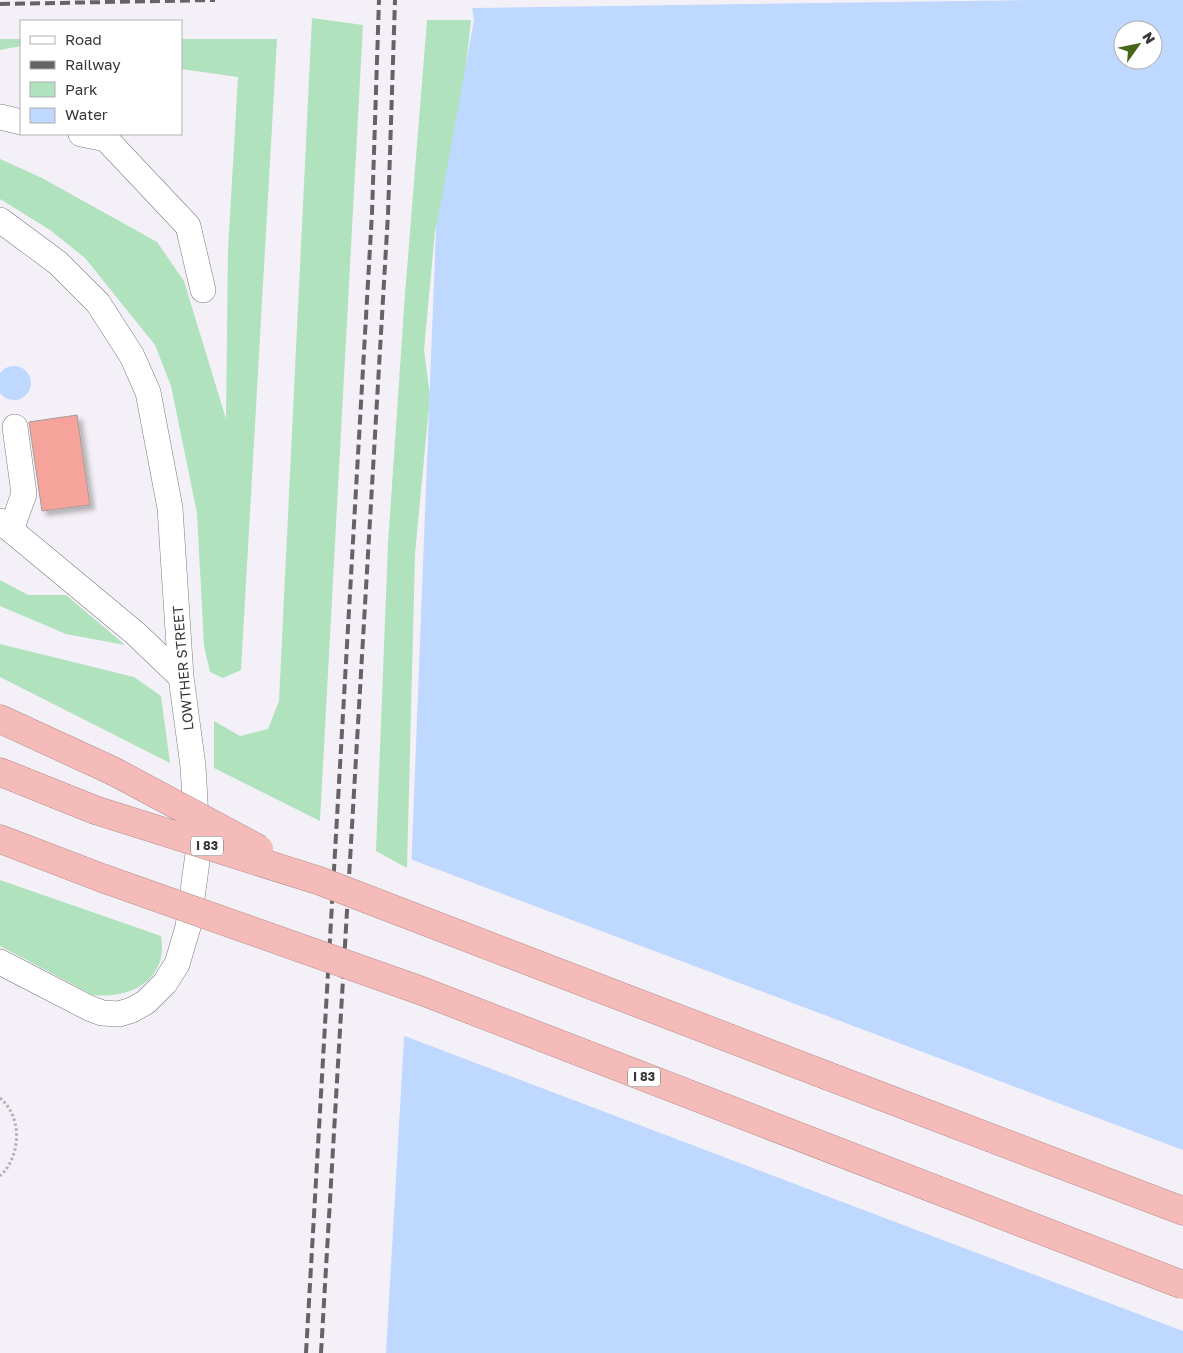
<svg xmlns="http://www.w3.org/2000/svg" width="1183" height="1353" viewBox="0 0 1183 1353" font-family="'Golos Text',sans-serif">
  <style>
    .green { fill: #afe2bd }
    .water { fill: #bfd8ff; fill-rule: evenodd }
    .pier { fill: #f4f0f7 }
    .building { fill: #f6a39b; stroke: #a49b9a; filter: url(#shadow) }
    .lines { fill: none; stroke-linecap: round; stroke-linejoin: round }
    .minor-casing { stroke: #7e7b81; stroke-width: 26 }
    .highway-casing { stroke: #b38d8d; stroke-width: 29 }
    .path { stroke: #b4b1b6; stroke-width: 3; stroke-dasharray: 2.5 2.5; stroke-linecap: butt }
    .minor { stroke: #fff; stroke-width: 25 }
    .highway { stroke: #f5bbb9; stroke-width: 28 }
    .rail { stroke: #666367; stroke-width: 4; stroke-dasharray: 10 5; stroke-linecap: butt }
    .highway-bridge-casing { stroke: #b38d8d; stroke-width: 29; stroke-linecap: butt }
    .highway-bridge { stroke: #f5bbb9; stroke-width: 28 }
    .labels { text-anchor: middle; stroke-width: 4; stroke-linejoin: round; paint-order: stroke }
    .shield { fill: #fff; stroke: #747375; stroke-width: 1 }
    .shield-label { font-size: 12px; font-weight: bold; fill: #39373a }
    .street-label { font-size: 14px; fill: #39373a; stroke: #fff }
  </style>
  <defs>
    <filter id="shadow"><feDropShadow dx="4.5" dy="4.5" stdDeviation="2.5" flood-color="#0004"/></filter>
  </defs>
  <rect width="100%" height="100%" fill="#f4f0f7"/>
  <path class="green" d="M312 18 363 25 320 821 214 768V721L240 736 268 729 279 701Z
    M427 20H471L456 156 435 231 424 350 430 396 415 554 407 868 376 851 388 544 405 294Z
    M0 39H21V46L0 50Z
    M181 39H277L241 670 223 678 210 672 204 646 197 513 171 386 155 345 85 258 50 230 0 199V159L42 178 157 242 184 281 226 419 228 250 238 77 181 69Z
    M0 580 28 595H66L125 645 66 634 0 606Z
    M0 644 134 677 161 696 170 763 0 677Z
    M0 880 161 936C169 980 130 999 93 995L0 946Z"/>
  <path class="water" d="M471 0H1183V1353H386L406 1003 436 229 474 20ZM1123 30H1153V60H1123Z
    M-3 383a17 17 0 1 1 34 0a17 17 0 1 1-34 0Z"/>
  <path class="pier" d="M468 0H1028L470 8Z
    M410 859 1183 1150V1331L402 1035Z"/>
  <path class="building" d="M77 415 90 505 42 511 29 422Z"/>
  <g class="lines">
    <g class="minor-casing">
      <path id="minor" d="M0 117 21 122
        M81 134 106 139 188 226 203 290
        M0 220 58 263 98 303 132 356 148 392 170 508 181 677 193 766 198 854 188 927 177 964 165 983 146 1002 132 1010 119 1014 102 1013 89 1008 0 962
        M0 521 135 633 181 677
        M11 530 24 494 15 427"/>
    </g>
    <g class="highway-casing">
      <path id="highway" d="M0 719 113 771
        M0 772 95 810
        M0 839 102 878
        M828 1076 1183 1211"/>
    </g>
    <path class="path" d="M0 1098C23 1117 21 1157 0 1176"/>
    <use href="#minor" class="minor"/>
    <use href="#highway" class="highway"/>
    <path class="rail" d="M0 4 215 0
      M306 1353 372 213 379 0
      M321 1353 388 214 395 0"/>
    <g class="highway-bridge-casing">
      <path id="highway-bridge" d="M113 771 259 849
        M95 810 320 881 828 1076
        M102 878 422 991 1183 1285"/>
    </g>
    <use href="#highway-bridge" class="highway-bridge"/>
  </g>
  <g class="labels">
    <g class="shield">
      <rect x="191" y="836.5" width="32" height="19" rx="4"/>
      <rect x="628" y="1067.5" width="32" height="19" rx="4"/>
    </g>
    <g class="shield-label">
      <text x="207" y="850">I 83</text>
      <text x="644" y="1081">I 83</text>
    </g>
    <g class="street-label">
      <text transform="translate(183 668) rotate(-95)" y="5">LOWTHER STREET</text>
    </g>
  </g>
  <rect x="20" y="20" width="162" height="115" fill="#ffffff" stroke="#b0afb0"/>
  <rect x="30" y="36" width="25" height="8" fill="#ffffff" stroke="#b0afb0"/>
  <text x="65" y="45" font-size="15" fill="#39373a">Road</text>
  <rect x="30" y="61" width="25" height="8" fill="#666367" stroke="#b0afb0"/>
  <text x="65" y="70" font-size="15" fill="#39373a">Railway</text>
  <rect x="30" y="82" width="25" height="15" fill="#afe2bd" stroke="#b0afb0"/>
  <text x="65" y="95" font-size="15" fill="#39373a">Park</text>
  <rect x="30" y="108" width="25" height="15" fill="#bfd8ff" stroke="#b0afb0"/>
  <text x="65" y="120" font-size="15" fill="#39373a">Water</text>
  <g transform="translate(1138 45) rotate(57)"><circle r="24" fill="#ffffff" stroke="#b0afb0"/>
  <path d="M0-4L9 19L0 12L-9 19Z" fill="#476519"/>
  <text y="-8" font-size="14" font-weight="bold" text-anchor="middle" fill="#39373a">N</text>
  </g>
</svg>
